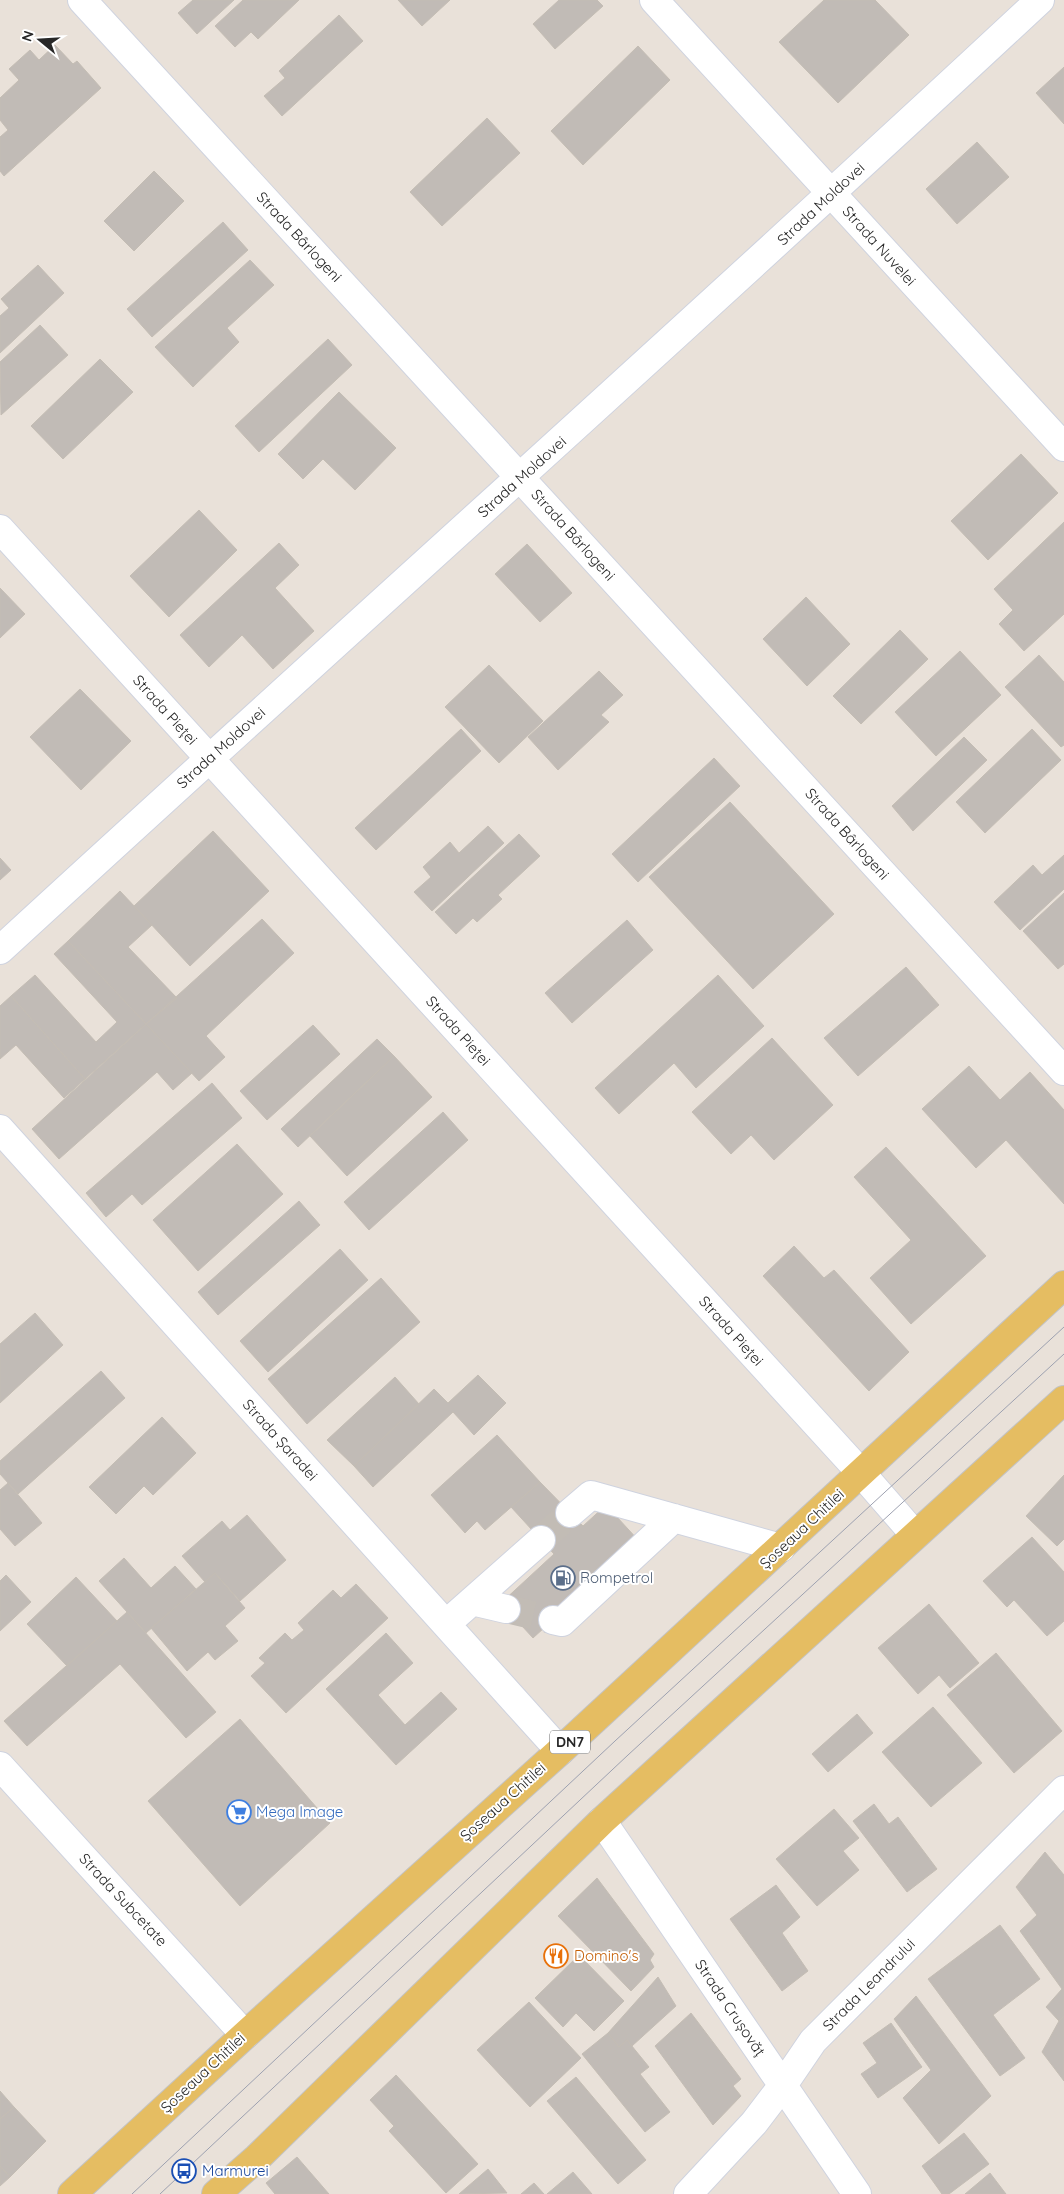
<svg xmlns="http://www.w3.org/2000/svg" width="1064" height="2194" viewBox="0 0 1064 2194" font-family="Quicksand,sans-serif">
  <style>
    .building { fill: #c1bbb6; stroke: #c4bdb4 }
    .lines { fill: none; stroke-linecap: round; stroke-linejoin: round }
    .minor-tunnel { stroke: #c2bcb5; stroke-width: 28; stroke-dasharray: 28 14; stroke-linecap: butt }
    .minor-casing { stroke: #cfd3df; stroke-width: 30 }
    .major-casing { stroke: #c3c3c3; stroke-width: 30 }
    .minor { stroke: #fff; stroke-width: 28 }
    .major { stroke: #e5bd62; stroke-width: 28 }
    .tram { stroke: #9da1b0; stroke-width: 1 }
    .labels { text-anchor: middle; stroke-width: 4; stroke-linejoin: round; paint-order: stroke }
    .shield { fill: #fff; stroke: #686868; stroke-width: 1 }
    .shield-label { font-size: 14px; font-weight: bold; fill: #272727 }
    .street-label { font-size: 15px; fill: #272727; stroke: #fff }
    .service-label { font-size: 15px; fill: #4e5e75; stroke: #fff; text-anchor: start }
    .shop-label { font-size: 15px; fill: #366cbe; stroke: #fff; text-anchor: start }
    .food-label { font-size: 15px; fill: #c56008; stroke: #fff; text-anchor: start }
    .transit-label { font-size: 15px; fill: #164399; stroke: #fff; text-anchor: start }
  </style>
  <rect width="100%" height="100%" fill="#e9e1d9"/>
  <path class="building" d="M193 0H234L197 34 178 13Z
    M243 0H299L258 39 251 32 235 47 215 26Z
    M398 0H450L422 26Z
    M559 0H597L603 6 555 49 533 24Z
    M824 0H875L909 35 838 103 779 42Z
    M339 15 363 41 282 116 264 96 285 78 279 71Z
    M55 45 73 64 77 61 101 88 4 176 0 171V137L8 130 0 120V98L19 80 9 69 30 50 39 60Z
    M638 46 670 80 583 165 551 131Z
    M1064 67V124L1036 93Z
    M487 118 520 153 442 226 410 192Z
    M977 142 1009 177 957 224 926 189Z
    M154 171 184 201 134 251 104 221Z
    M223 222 248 250 152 337 127 309Z
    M250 260 274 285 227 328 239 342 193 387 155 347Z
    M38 265 64 293 0 353V316L9 308 1 299Z
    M40 325 68 355 1 415 0 362Z
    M328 339 352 365 259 452 235 426Z
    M100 359 133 392 63 459 31 426Z
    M339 392 396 448 355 490 323 459 303 479 278 454Z
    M1021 454 1058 493 988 560 951 521Z
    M199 510 237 550 169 617 130 576Z
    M1064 522V614L1024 651 999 624 1013 610 994 589Z
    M279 543 299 565 275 588 314 631 273 669 242 635 209 667 180 635Z
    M527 544 572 593 540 622 495 574Z
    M0 588 25 614 0 638Z
    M806 597 850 644 807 686 763 639Z
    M900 630 928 659 861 724 833 696Z
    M960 651 1001 695 936 756 895 712Z
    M1039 655 1064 682V745L1061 747 1005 687Z
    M489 665 543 721 499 763 445 707Z
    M599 671 623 695 601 715 609 722 558 770 528 737Z
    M80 689 131 741 81 790 30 737Z
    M461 729 481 751 376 850 355 828Z
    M1032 729 1061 760 985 833 956 802Z
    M964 737 987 760 913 831 892 806Z
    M714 758 740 786 638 882 612 854Z
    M730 802 834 914 753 989 649 877Z
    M488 826 504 843 432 911 414 892 431 877 423 867 450 842 459 853Z
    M213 831 269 891 190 966 134 906Z
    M519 834 540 856 498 895 502 899 477 922 473 918 456 934 435 912Z
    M1064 855V889L1020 930 994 902 1033 865 1042 875Z
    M0 858 11 870 0 880Z
    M120 891 152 925 128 947 177 998 146 1024 68 941Z
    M1064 893V964L1058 969 1023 931Z
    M262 919 294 953 206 1036 225 1057 199 1081 146 1024Z
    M627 920 653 950 572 1023 545 993Z
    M68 941 146 1024 85 1079 11 996 35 975 96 1042 117 1022 54 954Z
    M906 967 939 1005 858 1076 824 1038Z
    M718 975 764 1026 696 1088 674 1063 619 1114 595 1088Z
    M11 996 85 1079 64 1098 16 1045 0 1059V1006Z
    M146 1024 192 1073 173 1090 157 1072 59 1159 32 1129Z
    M313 1025 340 1054 267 1120 240 1091Z
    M772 1038 833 1105 774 1160 751 1135 731 1154 692 1112Z
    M377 1039 394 1056 298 1147 281 1129Z
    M394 1056 432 1097 347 1176 310 1136Z
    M969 1066 1000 1100 1030 1072 1064 1110V1204L1006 1140 976 1168 922 1109Z
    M212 1083 242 1118 142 1205 132 1194 106 1217 86 1193Z
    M443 1112 468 1140 369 1230 344 1202Z
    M237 1144 283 1194 198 1271 153 1220Z
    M886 1147 986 1256 911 1324 870 1278 911 1240 854 1177Z
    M299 1201 320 1225 218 1315 198 1292Z
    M794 1246 824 1278 834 1270 909 1352 869 1391 763 1276Z
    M340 1249 368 1280 268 1372 240 1341Z
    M381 1278 420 1322 307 1424 268 1379Z
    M35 1313 63 1345 0 1403V1344Z
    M101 1371 125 1398 18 1494 0 1474V1461Z
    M478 1375 506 1403 474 1435 453 1412 373 1487 354 1466 434 1389 448 1403Z
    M395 1377 419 1404 354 1466 327 1440Z
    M162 1417 196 1453 153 1495 144 1486 116 1514 89 1487Z
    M497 1435 540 1482 485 1530 477 1521 465 1533 431 1495Z
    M1064 1475V1539L1057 1546 1026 1516Z
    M540 1482 583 1526 606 1505 639 1541 533 1638 501 1603 554 1554 511 1507Z
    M8 1483 42 1523 15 1546 0 1529V1490Z
    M247 1515 286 1560 240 1601 215 1573 205 1582 182 1556 222 1521 230 1530Z
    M1032 1537 1064 1572V1621L1047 1636 1014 1600 1007 1607 983 1581Z
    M124 1558 151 1588 175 1566 196 1589 146 1633 99 1581Z
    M215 1573 245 1608 225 1626 238 1641 215 1660 208 1652 187 1671 151 1628Z
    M6 1575 31 1602 0 1631V1581Z
    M76 1577 117 1621 67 1666 27 1624Z
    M356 1584 388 1618 286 1713 251 1676 265 1663 259 1658 285 1633 292 1640 304 1630 298 1623 333 1590 341 1598Z
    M929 1604 979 1663 950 1688 939 1675 918 1694 878 1648Z
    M127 1612 216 1712 186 1738 120 1664 27 1746 4 1721Z
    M386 1633 413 1663 378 1695 405 1725 441 1692 457 1709 396 1765 326 1689Z
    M996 1653 1062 1731 1014 1773 947 1695Z
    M933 1707 982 1763 931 1807 882 1752Z
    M857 1714 873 1733 828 1772 812 1754Z
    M240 1719 330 1823 240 1906 148 1801Z
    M874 1804 889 1824 898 1817 937 1869 907 1892 853 1821Z
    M834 1809 859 1838 843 1851 859 1870 817 1906 776 1859Z
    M1045 1852 1064 1875V2016L1059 2021 1046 2007 1062 1989 1020 1931 1037 1915 1016 1887Z
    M597 1878 654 1954 650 1960 654 1967 631 1991 558 1916Z
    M776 1885 800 1917 782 1933 808 1971 782 1991 730 1919Z
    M1000 1925 1040 1979 993 2015 1025 2058 1000 2076 928 1979Z
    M579 1955 624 2001 594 2031 576 2013 563 2027 535 1998Z
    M658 1977 676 2006 632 2046 627 2040 619 2047 608 2033Z
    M916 1996 991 2096 939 2144 903 2098 931 2070 894 2019Z
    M529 2002 581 2058 530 2107 477 2050Z
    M691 2013 741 2079 733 2086 741 2096 713 2125 655 2046Z
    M1064 2016V2081L1042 2052 1059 2021Z
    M891 2023 922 2067 878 2098 861 2074 877 2063 863 2043Z
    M608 2033 619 2047 627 2040 649 2067 640 2074 670 2112 645 2132 582 2054Z
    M396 2075 478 2164 446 2193 389 2131 394 2126 370 2100Z
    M576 2077 646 2160 618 2184 547 2101Z
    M0 2091 14 2107 0 2119Z
    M14 2107 46 2141 10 2177 0 2166V2119Z
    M964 2133 989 2164 949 2194H942L922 2166Z
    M297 2157 329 2194H275L266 2183Z
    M0 2166 10 2177 0 2186Z
    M488 2169 507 2193 459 2194Z
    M573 2172 592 2194H547Z
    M990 2173 1006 2194H965Z
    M534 2183 544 2194H521Z"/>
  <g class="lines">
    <path class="minor-tunnel" d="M541 1540 570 1513
      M506 1609 553 1620"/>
    <g class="minor-casing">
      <path id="minor" d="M82 0 1064 1071
        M654 0 1064 447
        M0 529 862 1474 915 1535
        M0 950C346 632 697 320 1040 0
        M0 1129 560 1751
        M570 1513 591 1495 781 1548
        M472 1601 506 1609
        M553 1620 562 1622 674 1518
        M446 1624 541 1540
        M0 1766 245 2035
        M602 1821 857 2194
        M688 2194 754 2123 783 2085 813 2041 1064 1790"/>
    </g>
    <g class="major-casing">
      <path id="major" d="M72 2194 245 2035 560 1751 1064 1285
        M216 2194 257 2158 602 1821 1064 1400"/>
    </g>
    <use href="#minor" class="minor"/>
    <use href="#major" class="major"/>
    <path class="tram" d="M132 2194 615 1741 1064 1327
      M160 2194 628 1755 1064 1354"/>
  </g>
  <defs>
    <g id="fuel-ring" transform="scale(1.25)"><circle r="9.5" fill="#fff" stroke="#5c6f8a" stroke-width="1.5"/><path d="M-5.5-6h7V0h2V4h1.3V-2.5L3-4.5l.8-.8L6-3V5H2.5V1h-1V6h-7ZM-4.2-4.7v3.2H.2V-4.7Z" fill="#5c6f8a"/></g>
    <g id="supermarket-ring" transform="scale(1.25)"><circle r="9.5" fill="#fff" stroke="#3f7fe0" stroke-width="1.5"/><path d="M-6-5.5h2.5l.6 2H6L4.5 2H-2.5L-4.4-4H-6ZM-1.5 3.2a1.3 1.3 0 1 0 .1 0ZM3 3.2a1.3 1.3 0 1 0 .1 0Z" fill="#3f7fe0"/></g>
    <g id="restaurant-ring" transform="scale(1.25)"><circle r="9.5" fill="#fff" stroke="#e8710a" stroke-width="1.5"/><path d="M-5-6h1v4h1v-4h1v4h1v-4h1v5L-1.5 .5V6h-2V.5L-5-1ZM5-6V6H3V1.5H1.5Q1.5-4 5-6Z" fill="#e8710a"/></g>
    <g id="bus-ring" transform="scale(1.25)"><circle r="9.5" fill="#fff" stroke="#1a4fb4" stroke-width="1.5"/><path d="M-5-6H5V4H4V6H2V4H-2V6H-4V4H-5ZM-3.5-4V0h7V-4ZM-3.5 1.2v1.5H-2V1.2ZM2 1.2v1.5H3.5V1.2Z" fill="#1a4fb4"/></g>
  </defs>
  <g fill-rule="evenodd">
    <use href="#fuel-ring" x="563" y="1578"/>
    <use href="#supermarket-ring" x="239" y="1812"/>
    <use href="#restaurant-ring" x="556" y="1956"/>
    <use href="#bus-ring" x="184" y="2171"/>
  </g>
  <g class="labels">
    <rect class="shield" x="550" y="1730.5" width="40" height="23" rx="4"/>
    <g class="shield-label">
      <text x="570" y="1747">DN7</text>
    </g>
    <g class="street-label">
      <text transform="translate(821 204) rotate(-43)" y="5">Strada Moldovei</text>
      <text transform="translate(299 237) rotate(47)" y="5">Strada Bârlogeni</text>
      <text transform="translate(879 246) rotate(48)" y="5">Strada Nuvelei</text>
      <text transform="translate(522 477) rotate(-42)" y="5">Strada Moldovei</text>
      <text transform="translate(573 535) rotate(48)" y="5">Strada Bârlogeni</text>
      <text transform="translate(165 710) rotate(48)" y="5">Strada Pieței</text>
      <text transform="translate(221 748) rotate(-42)" y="5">Strada Moldovei</text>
      <text transform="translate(847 834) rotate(48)" y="5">Strada Bârlogeni</text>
      <text transform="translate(458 1031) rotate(48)" y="5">Strada Pieței</text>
      <text transform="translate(731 1331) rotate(48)" y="5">Strada Pieței</text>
      <text transform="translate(280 1440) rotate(48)" y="5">Strada Șaradei</text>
      <text transform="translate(802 1529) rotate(-43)" y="5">Șoseaua Chitilei</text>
      <text transform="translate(503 1802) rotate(-42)" y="5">Șoseaua Chitilei</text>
      <text transform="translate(123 1900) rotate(47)" y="5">Strada Subcetate</text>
      <text transform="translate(869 1985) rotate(-45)" y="5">Strada Leandrului</text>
      <text transform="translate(730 2008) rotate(56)" y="5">Strada Crușovăț</text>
      <text transform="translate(203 2073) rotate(-43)" y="5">Șoseaua Chitilei</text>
    </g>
    <g class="service-label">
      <text x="580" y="1583">Rompetrol</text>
    </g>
    <g class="shop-label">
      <text x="256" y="1817">Mega Image</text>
    </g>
    <g class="food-label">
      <text x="574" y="1961">Domino's</text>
    </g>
    <g class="transit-label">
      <text x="202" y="2176">Marmurei</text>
    </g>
  </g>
  <g transform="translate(40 40) rotate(288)" stroke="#ffffff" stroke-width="4" paint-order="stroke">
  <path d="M0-4L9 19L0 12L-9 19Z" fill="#272727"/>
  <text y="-8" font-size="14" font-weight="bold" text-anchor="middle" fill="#272727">N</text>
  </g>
</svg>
